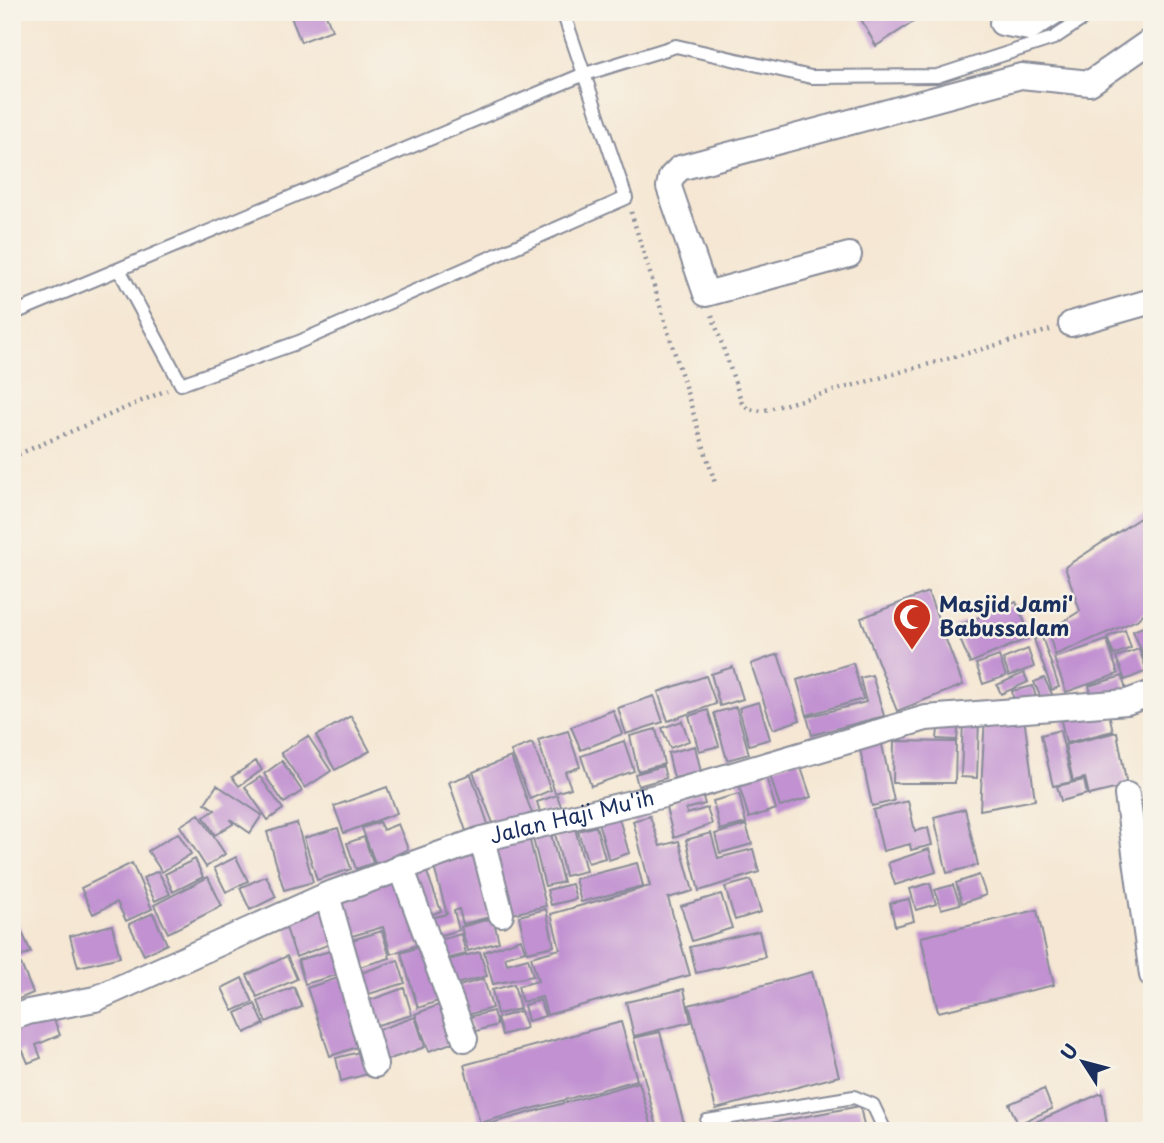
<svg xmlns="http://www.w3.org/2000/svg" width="1164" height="1143" viewBox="0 0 1164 1143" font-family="'Playpen Sans',sans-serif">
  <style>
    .building { fill: #c191d1 }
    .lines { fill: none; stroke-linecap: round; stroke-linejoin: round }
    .lane-casing { stroke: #888b98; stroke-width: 16 }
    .street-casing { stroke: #888b98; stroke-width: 28 }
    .path { stroke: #888b98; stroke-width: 4.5; stroke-dasharray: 2 5; stroke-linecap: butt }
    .lane { stroke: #fff; stroke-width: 12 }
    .street { stroke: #fff; stroke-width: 24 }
    .labels { text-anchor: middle; stroke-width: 5; stroke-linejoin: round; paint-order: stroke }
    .poi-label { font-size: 21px; font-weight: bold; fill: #1b2f5e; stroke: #f7f3e8; text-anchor: start }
    .street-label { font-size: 21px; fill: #1b2f5e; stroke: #f7f3e8 }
  </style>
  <rect width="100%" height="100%" fill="#f7f3e8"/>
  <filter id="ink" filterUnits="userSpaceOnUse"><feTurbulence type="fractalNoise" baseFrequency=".0143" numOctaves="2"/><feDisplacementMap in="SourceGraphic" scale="14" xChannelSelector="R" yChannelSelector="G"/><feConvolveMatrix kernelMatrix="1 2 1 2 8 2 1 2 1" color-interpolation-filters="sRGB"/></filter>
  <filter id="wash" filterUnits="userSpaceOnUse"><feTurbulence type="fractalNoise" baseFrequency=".00686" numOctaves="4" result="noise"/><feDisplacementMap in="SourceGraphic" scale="28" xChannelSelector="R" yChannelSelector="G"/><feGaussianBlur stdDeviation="1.57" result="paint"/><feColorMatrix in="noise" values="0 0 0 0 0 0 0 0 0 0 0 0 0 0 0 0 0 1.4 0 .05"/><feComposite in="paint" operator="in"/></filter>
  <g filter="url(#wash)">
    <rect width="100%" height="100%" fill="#f5e7d3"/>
    <g id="blocks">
      <path class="building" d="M289 12H325L332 30 301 42Z
        M857 12H923L924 15 876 46Z
        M1152 510V606L1137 620 1055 655 1048 631 1080 611 1065 567Z
        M928 592 963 685 897 711 861 618Z
        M1016 602 1031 637 970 663 955 627Z
        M1148 625 1152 634V654L1144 657 1133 631Z
        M1125 630 1131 648 1114 655 1107 637Z
        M1042 637 1059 687 1052 690 1034 639Z
        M1107 640 1118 674 1066 692 1054 658Z
        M1028 649 1034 667 1009 676 1003 659Z
        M1139 649 1147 671 1125 680 1116 657Z
        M778 654 800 720 773 729 751 664Z
        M999 656 1006 676 983 684 976 664Z
        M853 663 863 699 807 715 797 680Z
        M733 667 743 699 720 706 711 674Z
        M1024 673 1028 682 1001 694 997 685Z
        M872 675 884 716 812 735 807 717 866 702 860 678Z
        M706 676 716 704 668 721 658 692Z
        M1122 676 1126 690 1093 700 1089 686Z
        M1044 678 1054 698 1043 703 1034 682Z
        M1033 686 1036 698 1014 703 1012 691Z
        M654 696 663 722 626 734 618 708Z
        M759 702 770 739 749 745 739 708Z
        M736 707 749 754 727 760 714 713Z
        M1108 709 1113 731 1066 743 1061 721Z
        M613 710 622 734 581 750 571 727Z
        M708 710 719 746 699 751 689 716Z
        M985 715 1024 717 1035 800 980 810Z
        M351 716 370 751 335 770 316 736Z
        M939 719 959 721 957 740 937 739Z
        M963 719 979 720 977 778 961 777Z
        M682 721 689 741 670 748 662 728Z
        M656 729 664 764 638 771 630 736Z
        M1060 730 1072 782 1053 786 1041 735Z
        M568 731 580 767 565 772 571 788 555 793 538 740Z
        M1117 732 1127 786 1089 795 1085 778 1073 781 1065 745Z
        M308 736 331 771 305 788 281 753Z
        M881 740 894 801 872 806 859 745Z
        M624 741 634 771 591 786 581 756Z
        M894 741 956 742 955 783H893Z
        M532 743 551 790 530 799 511 751Z
        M695 746 701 772 674 778 668 753Z
        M511 757 532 813 495 828 473 772Z
        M798 759 811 797 780 807 768 769Z
        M256 761 262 770 239 786 232 777Z
        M282 761 302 791 284 803 264 774Z
        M663 766 666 778 638 786 635 774Z
        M764 770 776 809 749 818 737 779Z
        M471 774 488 824 466 831 449 782Z
        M260 777 283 809 268 820 245 787Z
        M1084 780 1087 794 1061 801 1057 786Z
        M217 785 262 815 250 833 230 819 233 824 215 835 204 817 215 810 205 803Z
        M387 787 397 813 344 833 334 806Z
        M701 791 705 804 686 809 687 814 707 808 712 824 674 838 666 808 676 805 675 799Z
        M739 794 746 823 720 830 713 801Z
        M557 795 562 809 541 815 537 802Z
        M908 801 915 831 928 828 932 845 911 850 910 844 883 851 873 810Z
        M965 809 978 865 947 873 934 817Z
        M199 814 225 854 206 867 180 826Z
        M618 815 629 853 609 860 598 822Z
        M650 816 660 846 679 841 693 891 668 898 690 975 547 1015 542 997 522 1002 518 986 538 981 531 957 560 949 551 914 650 886 633 821Z
        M379 822 383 830 398 824 408 849 376 865 362 828Z
        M297 823 313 882 284 890 267 832Z
        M746 825 752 844 720 853 715 834Z
        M596 826 605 858 588 863 578 831Z
        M338 828 351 869 317 880 304 838Z
        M575 828 586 871 565 876 555 833Z
        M550 830 563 882 545 886 532 835Z
        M178 833 191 854 162 872 148 851Z
        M528 833 546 906 504 916 487 843Z
        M711 833 718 858 753 849 759 872 699 891 686 840Z
        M364 837 373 863 356 869 347 843Z
        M480 842 490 917 463 924 459 909 454 911 459 930 431 938 426 919 447 914 432 860Z
        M929 849 936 872 895 885 888 863Z
        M236 857 248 881 226 892 214 868Z
        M195 859 203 877 173 892 165 874Z
        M132 863 152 909 126 921 117 902 93 914 81 888Z
        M637 863 643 886 581 902 575 879Z
        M425 867 441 911 423 918 407 873Z
        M158 871 170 894 155 901 143 878Z
        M402 873 423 943 391 954 383 927 345 938 331 894Z
        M979 875 986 895 962 903 956 883Z
        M266 876 276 897 250 910 240 888Z
        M208 877 222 906 168 933 154 905Z
        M751 880 761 912 735 920 725 887Z
        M930 883 936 904 916 910 910 889Z
        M572 884 576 899 551 905 547 890Z
        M953 885 960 904 941 909 935 890Z
        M721 894 732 928 692 941 681 906Z
        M327 899 338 941 296 957 283 919Z
        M909 899 914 921 895 926 890 903Z
        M546 909 554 946 527 952 519 916Z
        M12 910 31 952 12 961Z
        M1037 910 1054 985 938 1012 921 937Z
        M153 913 167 944 144 955 129 924Z
        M493 918 499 942 468 951 461 927Z
        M112 925 120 957 78 967 70 936Z
        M382 931 390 958 352 969 345 942Z
        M759 931 765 957 696 973 690 947Z
        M461 934 466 954 438 961 433 942Z
        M521 939 525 951 505 957 507 964 528 958 533 976 493 984 484 952Z
        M427 944 444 999 418 1008 401 953Z
        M341 948 347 972 305 984 298 960Z
        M480 952 487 976 448 986 441 962Z
        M287 956 297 979 257 997 247 975Z
        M398 960 405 983 359 997 352 976Z
        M21 964 33 993 12 1002V968Z
        M812 972 839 1076 716 1109 689 1005Z
        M344 976 366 1044 330 1056 307 988Z
        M242 978 253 1002 233 1011 222 988Z
        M484 979 492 1008 467 1015 459 986Z
        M514 984 520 1009 497 1014 492 990Z
        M294 987 302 1007 266 1022 258 1001Z
        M404 988 412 1015 367 1028 359 1004Z
        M684 989 691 1022 634 1036 626 1002Z
        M540 1000 545 1016 528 1021 524 1005Z
        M449 1001 463 1039 429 1051 415 1014Z
        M255 1004 264 1024 245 1033 236 1013Z
        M493 1011 497 1025 473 1032 469 1017Z
        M521 1011 526 1028 502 1035 497 1018Z
        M51 1012 60 1035 36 1045 41 1058 28 1063 23 1051 16 1054 12 1029Z
        M415 1017 425 1047 378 1063 369 1033Z
        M621 1022 637 1080 480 1123 464 1065Z
        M660 1032 684 1124 658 1131 634 1038Z
        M363 1051 368 1074 341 1081 336 1058Z
        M639 1082 653 1131H479L478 1127Z
        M1044 1089 1052 1109 1018 1124 1009 1104Z
        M1102 1093 1108 1131H1024V1127Z
        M860 1106 865 1131H739V1129Z"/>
    </g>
  </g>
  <g filter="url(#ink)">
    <use href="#blocks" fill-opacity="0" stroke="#888b98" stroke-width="2"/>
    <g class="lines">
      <g class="lane-casing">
        <path id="lane" d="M120 271 181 384 299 342 626 198 563 12
          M12 314 582 75 676 46 811 77 937 76 1054 38 1093 12
          M707 1121 854 1097 873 1105 885 1131"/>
      </g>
      <g class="street-casing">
        <g id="street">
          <path d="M1002 23 1029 28 1054 12"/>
          <path d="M849 255 706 294 669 187 671 177 680 168 1021 76 1090 83 1152 40"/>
          <path d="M1071 324 1152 301"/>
          <path d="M1127 795 1152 975"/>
          <path d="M482 839 501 914"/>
          <path d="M401 867 465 1039"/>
          <path d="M327 895 375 1065"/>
          <path id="s1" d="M12 1018 28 1012 95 999 327 895 482 839 668 794 926 718 1127 702 1152 693"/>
        </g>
      </g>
      <path class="path" d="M631 212 715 483
        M712 315 742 403 748 409 762 411 1050 330
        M12 457 167 390"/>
      <use href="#lane" class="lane"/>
      <use href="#street" class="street"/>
    </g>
  </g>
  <defs>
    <g id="mosque-pin" transform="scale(2.0125)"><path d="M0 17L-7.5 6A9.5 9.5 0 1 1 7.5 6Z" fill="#c8321e" stroke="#f7f3e8"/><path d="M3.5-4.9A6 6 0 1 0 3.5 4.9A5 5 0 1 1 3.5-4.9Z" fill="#fff"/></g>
  </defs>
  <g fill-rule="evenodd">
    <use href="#mosque-pin" x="912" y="617"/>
  </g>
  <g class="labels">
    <g class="poi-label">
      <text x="939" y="612">Masjid Jami'<tspan x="939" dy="24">Babussalam</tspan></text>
    </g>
    <g class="street-label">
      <text dy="7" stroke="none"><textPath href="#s1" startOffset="597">Jalan Haji Mu'ih</textPath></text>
    </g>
  </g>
  <rect width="1164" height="1143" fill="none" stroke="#f7f3e8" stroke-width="42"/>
  <g transform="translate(1083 1062) rotate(306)" stroke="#f7f3e8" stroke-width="5" paint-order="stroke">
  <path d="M0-5L12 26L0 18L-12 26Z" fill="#1b2f5e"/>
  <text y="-10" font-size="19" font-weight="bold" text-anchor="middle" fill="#1b2f5e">U</text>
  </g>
</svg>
